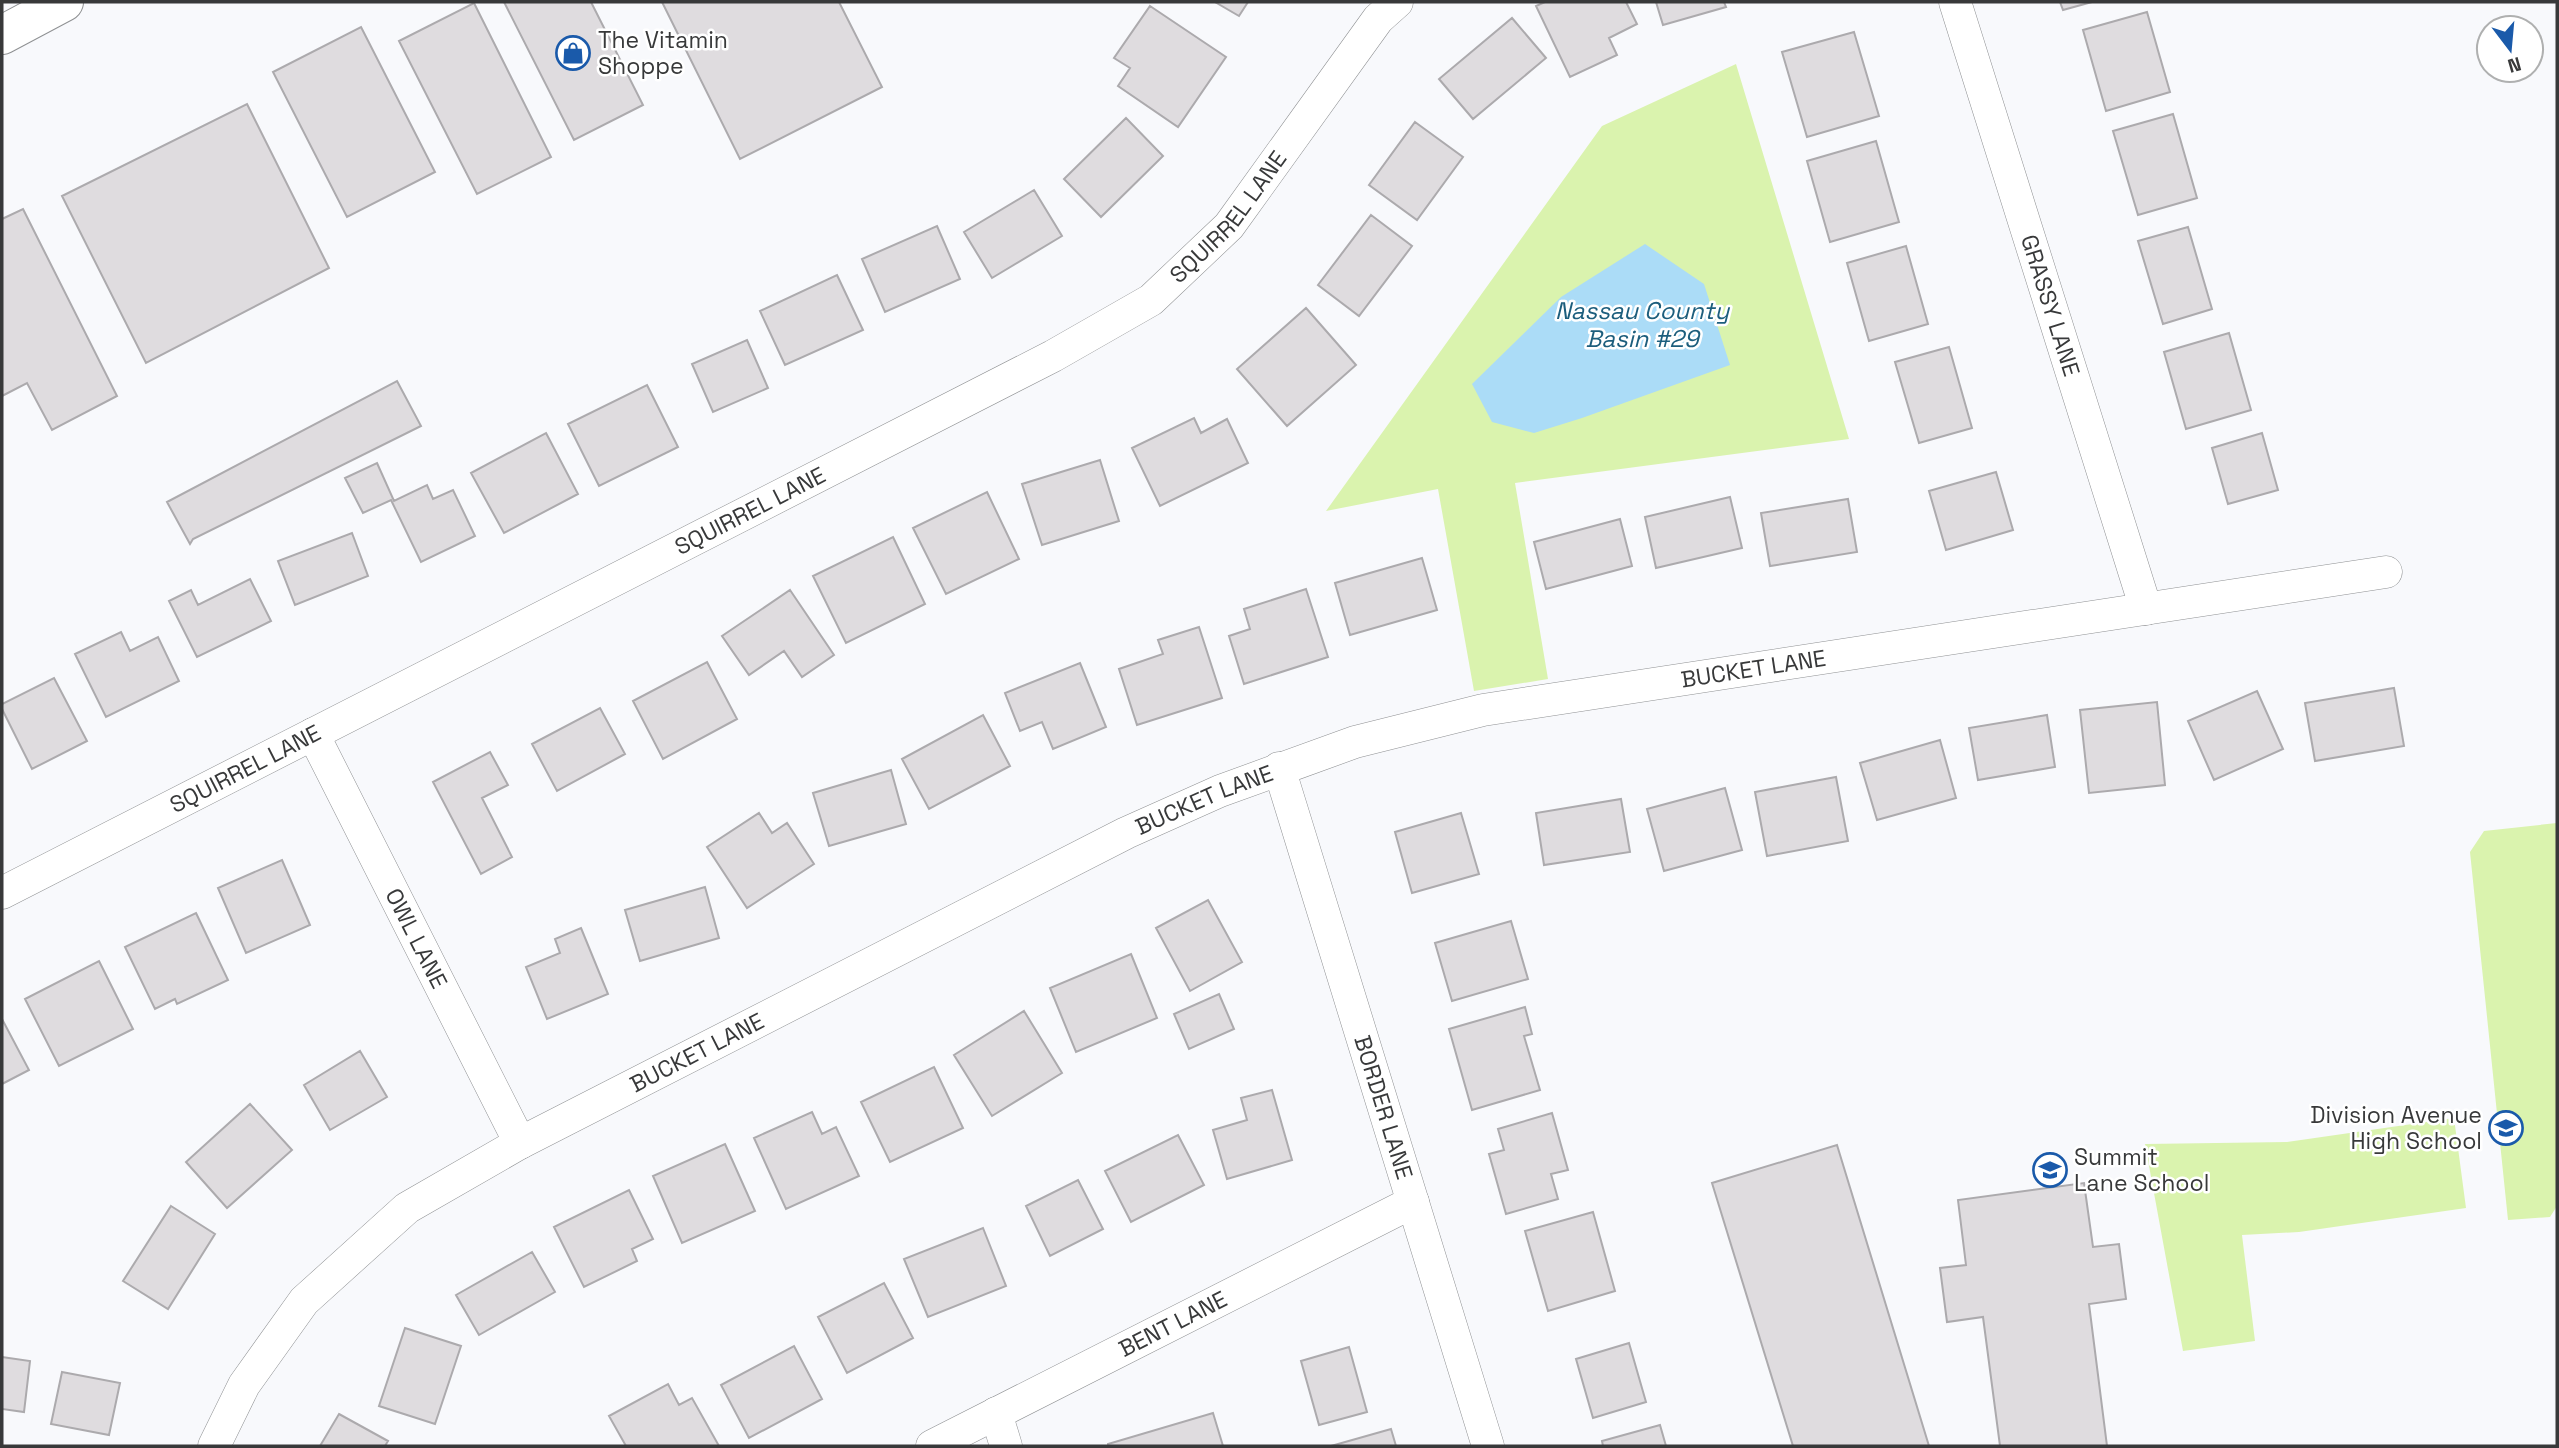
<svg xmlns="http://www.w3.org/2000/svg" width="2559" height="1448" viewBox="0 0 2559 1448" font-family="'Space Grotesk',sans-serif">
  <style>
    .green { fill: #daf3ae }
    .water { fill: #abdcf7 }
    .building { fill: #dfdcdf; stroke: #acaaad; stroke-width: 2 }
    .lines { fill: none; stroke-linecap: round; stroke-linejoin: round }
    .minor-casing { stroke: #8f9193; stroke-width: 33 }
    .primary-casing { stroke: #8f9193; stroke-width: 40 }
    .minor { stroke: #fff; stroke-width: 32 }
    .primary { stroke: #fff; stroke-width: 38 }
    .labels { text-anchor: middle; stroke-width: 5; stroke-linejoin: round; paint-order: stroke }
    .poi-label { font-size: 23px; fill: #38393a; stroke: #fff; text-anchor: start }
    .street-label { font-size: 23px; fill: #38393a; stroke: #fff }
    .water-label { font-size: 24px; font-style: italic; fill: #1c5e7d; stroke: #fff }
  </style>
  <rect width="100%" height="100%" fill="#f8f9fc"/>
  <path class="green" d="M1736 64 1849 439 1515 483 1548 679 1474 691 1438 489 1326 511 1602 126Z
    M2557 823V1206L2550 1217 2508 1220 2470 852 2484 831Z
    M2454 1118 2466 1208 2299 1232 2242 1235 2255 1341 2183 1351 2145 1144 2287 1142Z"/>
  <path class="water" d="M1645 244 1704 284 1730 365 1582 418 1534 433 1492 422 1472 384 1561 297Z"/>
  <path class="building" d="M504 2H591L643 105 574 140Z
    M662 2H839L882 87 740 159Z
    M1215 2H1248L1239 16Z
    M1545 2H1626L1637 24 1609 38 1617 55 1570 77 1536 6Z
    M1656 2H1724L1726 7 1663 25Z
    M2060 2H2092L2063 10Z
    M474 3 551 157 477 194 399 41Z
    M1150 6 1226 57 1178 127 1118 86 1130 68 1114 58Z
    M2147 12 2170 92 2106 111 2083 30Z
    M1512 18 1546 58 1473 119 1439 79Z
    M361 27 435 172 347 217 273 72Z
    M1854 32 1879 116 1807 137 1782 52Z
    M247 104 329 268 146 363 62 196Z
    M2173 114 2197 198 2138 215 2113 131Z
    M1126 118 1163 156 1101 217 1064 179Z
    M1415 122 1463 157 1417 220 1369 185Z
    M1876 141 1899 222 1830 242 1807 161Z
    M1034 190 1062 236 992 278 964 232Z
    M23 209 117 396 52 430 27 383 2 396V219Z
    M1371 215 1412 246 1359 316 1318 285Z
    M937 226 960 279 885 312 862 259Z
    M2188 227 2212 309 2163 324 2138 241Z
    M1906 246 1928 324 1869 341 1847 263Z
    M837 275 863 330 785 365 760 311Z
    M1306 308 1356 365 1287 426 1237 369Z
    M2229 333 2251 410 2186 429 2164 352Z
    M747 340 768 388 713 412 692 364Z
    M1949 347 1972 428 1919 443 1895 362Z
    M397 381 421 426 193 539 190 544 167 502Z
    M647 385 678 447 599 486 568 424Z
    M1194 418 1201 433 1227 419 1248 463 1160 506 1132 448Z
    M546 433 578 494 504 533 471 473Z
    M2262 433 2278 490 2228 504 2212 448Z
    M1100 460 1119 521 1042 545 1022 484Z
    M377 463 394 501 427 485 433 499 453 490 475 536 421 562 391 500 363 513 345 478Z
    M1996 472 2013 530 1946 550 1929 491Z
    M987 492 1019 559 946 594 913 528Z
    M1730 497 1742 548 1656 568 1645 517Z
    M1848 499 1857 552 1770 566 1761 513Z
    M1620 519 1632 566 1546 589 1534 542Z
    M352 533 368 576 295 605 278 561Z
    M893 537 925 604 846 643 813 576Z
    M1422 558 1437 610 1350 635 1335 583Z
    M250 579 271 621 197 657 169 601 191 590 198 605Z
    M1306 589 1328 657 1244 684 1229 636 1250 629 1244 609Z
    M790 590 834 655 802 677 784 651 749 675 722 636Z
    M1199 627 1222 698 1137 725 1119 669 1163 654 1158 640Z
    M121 632 130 651 158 637 179 681 106 717 75 654Z
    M707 662 737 719 663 759 633 701Z
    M1080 663 1106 727 1053 749 1042 722 1020 731 1005 693Z
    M54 678 87 741 32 769 2 709V704Z
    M2394 688 2404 746 2315 761 2305 703Z
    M2257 691 2283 749 2214 780 2188 721Z
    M2157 702 2165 785 2089 793 2080 710Z
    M600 708 625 754 557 791 532 744Z
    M983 715 1010 766 929 809 902 759Z
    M2047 715 2055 767 1978 780 1969 728Z
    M1940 740 1956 798 1877 820 1860 763Z
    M490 752 508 785 482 798 512 857 481 874 433 782Z
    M891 770 906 824 829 846 813 793Z
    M1836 777 1848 841 1767 856 1755 792Z
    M1725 788 1742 850 1664 871 1647 809Z
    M1621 799 1630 852 1544 865 1536 813Z
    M759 813 772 833 787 823 814 864 747 908 707 847Z
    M1461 813 1479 874 1412 893 1395 832Z
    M282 860 310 925 246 953 218 888Z
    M705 887 719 938 640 961 625 910Z
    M1208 900 1242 962 1190 991 1156 928Z
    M196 913 228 980 177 1004 175 999 155 1009 125 947Z
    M1511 921 1528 979 1452 1001 1435 943Z
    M581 928 608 994 547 1019 526 967 560 953 555 939Z
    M1131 954 1157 1018 1076 1052 1050 988Z
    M99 961 133 1029 59 1066 25 999Z
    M1219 994 1234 1029 1189 1049 1174 1014Z
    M1525 1007 1532 1034 1524 1036 1540 1090 1472 1110 1449 1029Z
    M1024 1011 1062 1073 992 1116 954 1055Z
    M2 1019 29 1070 2 1084Z
    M360 1051 387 1097 330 1130 304 1085Z
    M934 1067 963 1128 890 1162 861 1102Z
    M1272 1090 1292 1160 1227 1179 1213 1130 1247 1120 1241 1098Z
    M250 1104 292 1150 227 1208 186 1162Z
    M812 1112 822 1134 836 1127 859 1176 786 1209 754 1138Z
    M1552 1113 1568 1170 1551 1174 1558 1199 1506 1214 1489 1154 1504 1150 1498 1129Z
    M1178 1135 1204 1185 1131 1222 1105 1171Z
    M725 1144 755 1211 682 1243 653 1176Z
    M1837 1145 1929 1446H1793L1712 1183Z
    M1078 1180 1103 1229 1050 1256 1026 1206Z
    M2084 1183 2093 1247 2119 1244 2126 1299 2089 1304 2107 1446H2000L1983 1317 1947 1322 1940 1268 1966 1265 1958 1200Z
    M629 1190 653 1239 632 1249 637 1261 584 1287 554 1227Z
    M171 1206 215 1234 168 1309 123 1281Z
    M1593 1212 1615 1291 1548 1311 1525 1231Z
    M983 1228 1006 1286 928 1317 904 1259Z
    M532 1252 555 1292 479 1335 456 1295Z
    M884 1283 913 1338 847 1373 818 1317Z
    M405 1328 461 1346 435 1424 379 1406Z
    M1629 1343 1646 1402 1593 1418 1576 1359Z
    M794 1346 822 1399 749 1438 721 1385Z
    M1349 1347 1367 1412 1319 1425 1301 1361Z
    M2 1357 30 1361 24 1412 2 1409Z
    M62 1372 120 1383 109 1435 51 1424Z
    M668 1384 679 1405 692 1398 719 1446H626L609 1416Z
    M1213 1413 1223 1446H1108V1444Z
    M339 1414 388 1441 385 1446H320Z
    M1660 1425 1666 1446H1603L1602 1441Z
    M1391 1429 1396 1446H1331Z"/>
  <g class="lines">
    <g class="minor-casing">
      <g id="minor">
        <path id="s1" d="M1955 2 2146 609"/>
        <path id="s2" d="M313 734 520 1143"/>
        <path id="s3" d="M1279 768 1488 1446"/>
        <path id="s4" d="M2 893 1053 356 1151 300 1229 226 1378 19 1397 2"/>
        <path d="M996 1413 1006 1446"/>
        <path id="s5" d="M214 1446 244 1385 304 1301 407 1208 520 1143 1126 833 1220 791 1355 742 1483 710 2386 572"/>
        <path id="s6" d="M932 1446 1413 1202"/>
      </g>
    </g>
    <g class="primary-casing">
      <path id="primary" d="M2 35 64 2"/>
    </g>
    <use href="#minor" class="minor"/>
    <use href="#primary" class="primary"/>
  </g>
  <defs>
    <g id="shop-ring" transform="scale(1.75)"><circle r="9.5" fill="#fff" stroke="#1a5aaa" stroke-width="1.5"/><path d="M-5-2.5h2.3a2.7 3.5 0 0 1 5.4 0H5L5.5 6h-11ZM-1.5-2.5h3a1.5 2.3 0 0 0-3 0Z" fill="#1a5aaa"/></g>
    <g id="school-ring" transform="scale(1.75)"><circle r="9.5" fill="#fff" stroke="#1a5aaa" stroke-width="1.5"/><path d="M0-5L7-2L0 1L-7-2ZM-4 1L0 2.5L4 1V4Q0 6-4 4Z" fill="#1a5aaa"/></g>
  </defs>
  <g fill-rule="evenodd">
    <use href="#shop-ring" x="573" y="53"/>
    <use href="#school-ring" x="2506" y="1128"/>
    <use href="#school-ring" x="2050" y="1170"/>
  </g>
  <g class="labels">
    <g class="poi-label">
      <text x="598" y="48">The Vitamin<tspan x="598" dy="26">Shoppe</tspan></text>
      <text x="2482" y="1123" text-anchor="end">Division Avenue<tspan x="2482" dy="26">High School</tspan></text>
      <text x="2074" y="1165">Summit<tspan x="2074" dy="26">Lane School</tspan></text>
    </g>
    <g class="street-label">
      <text dy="8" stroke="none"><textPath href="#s4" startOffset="1407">SQUIRREL LANE</textPath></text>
      <text dy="8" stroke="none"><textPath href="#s1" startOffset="318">GRASSY LANE</textPath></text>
      <text dy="8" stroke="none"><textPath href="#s4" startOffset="840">SQUIRREL LANE</textPath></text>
      <text dy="8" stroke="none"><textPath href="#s5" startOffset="1773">BUCKET LANE</textPath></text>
      <text dy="8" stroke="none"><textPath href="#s4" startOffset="273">SQUIRREL LANE</textPath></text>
      <text dy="8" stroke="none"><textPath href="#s5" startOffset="1206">BUCKET LANE</textPath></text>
      <text dy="8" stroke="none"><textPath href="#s2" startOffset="229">OWL LANE</textPath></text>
      <text dy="8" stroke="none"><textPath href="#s5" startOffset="639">BUCKET LANE</textPath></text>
      <text dy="8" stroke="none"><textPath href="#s3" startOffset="355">BORDER LANE</textPath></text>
      <text dy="8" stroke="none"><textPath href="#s6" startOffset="270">BENT LANE</textPath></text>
    </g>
    <g class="water-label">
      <text x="1642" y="319">Nassau County<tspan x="1642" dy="28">Basin #29</tspan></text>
    </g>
  </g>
  <rect width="2559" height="1448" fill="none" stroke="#38393a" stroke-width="7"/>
  <g transform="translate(2510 49) rotate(164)"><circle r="33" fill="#ffffff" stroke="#afb0b0" stroke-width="2"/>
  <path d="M0-5L12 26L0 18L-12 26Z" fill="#1a5aaa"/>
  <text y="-10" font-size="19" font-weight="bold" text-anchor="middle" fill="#38393a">N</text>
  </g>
</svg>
